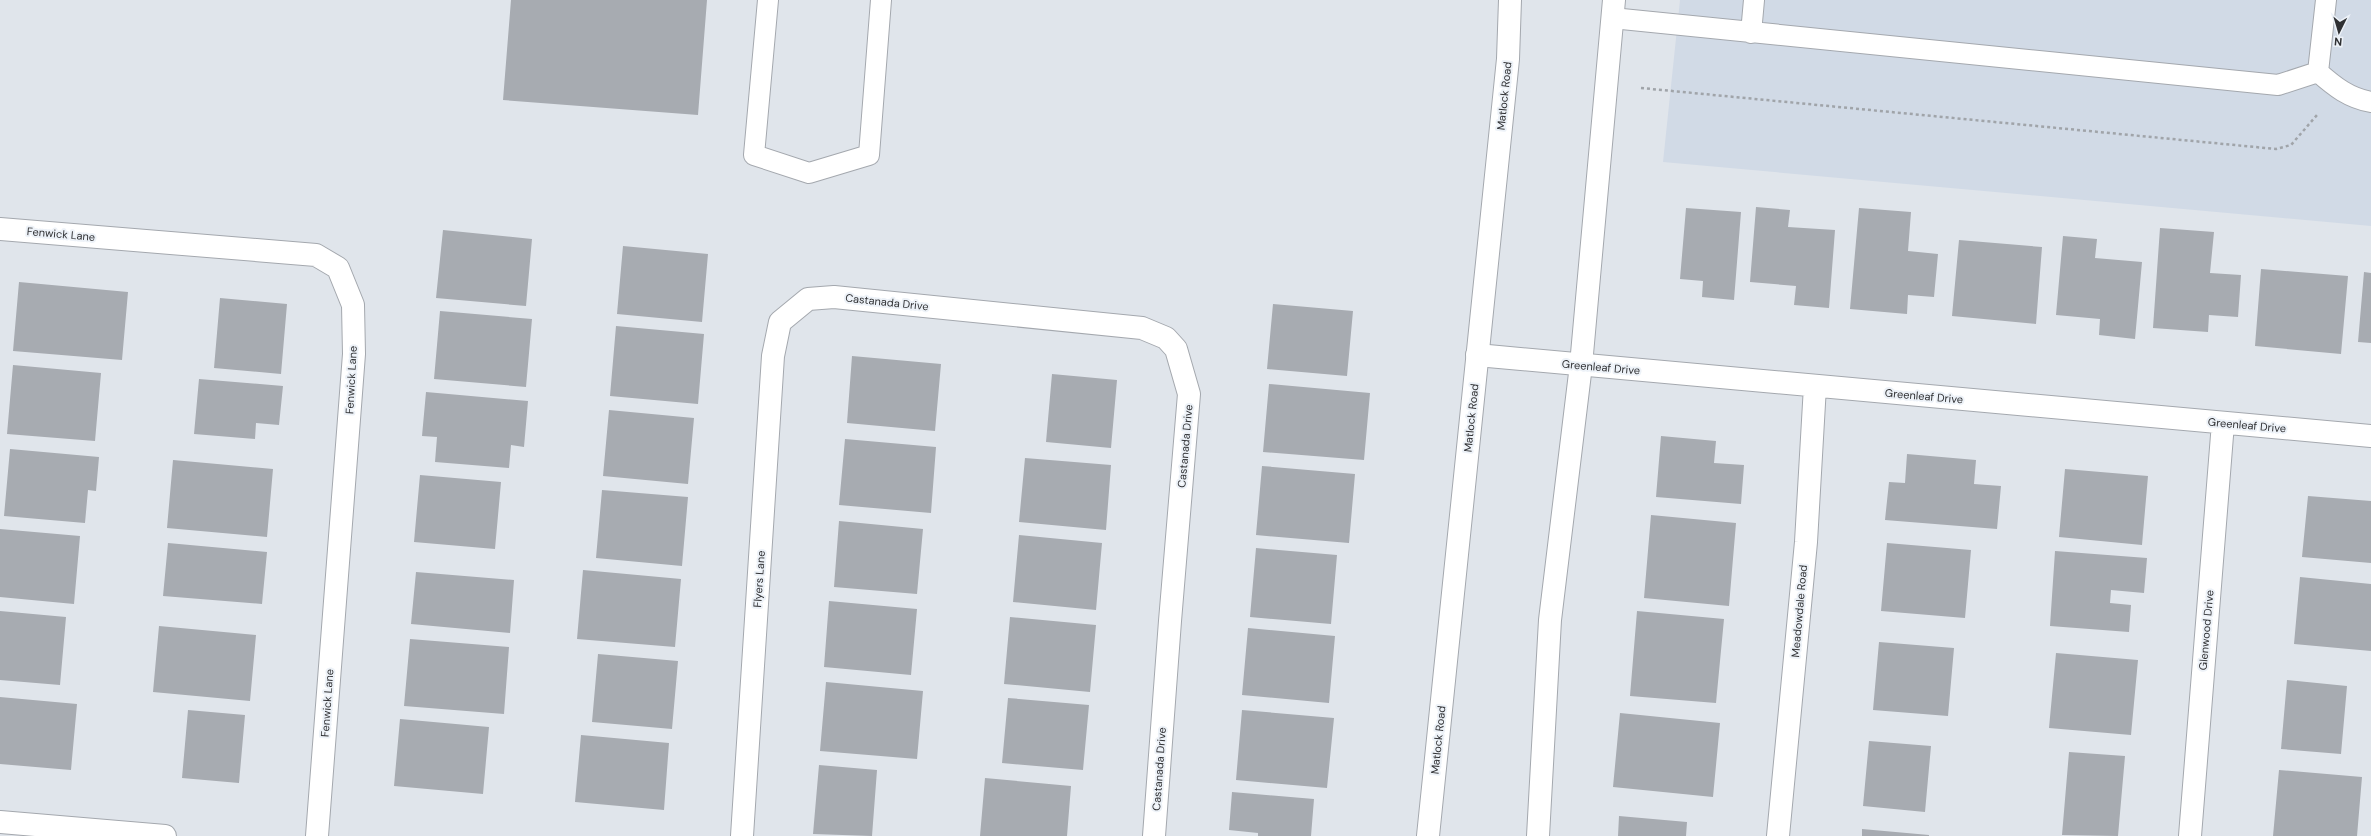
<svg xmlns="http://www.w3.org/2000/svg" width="2371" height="836" viewBox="0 0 2371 836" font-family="'DM Sans',sans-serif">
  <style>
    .built { fill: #d1dae6 }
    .building { fill: #a7abb1 }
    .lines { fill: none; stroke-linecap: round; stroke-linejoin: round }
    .lane-casing { stroke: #a4a8ae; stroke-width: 22 }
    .street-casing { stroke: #a4a8ae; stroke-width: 24 }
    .secondary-casing { stroke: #a4a8ae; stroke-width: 24 }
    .path { stroke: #a0a4a9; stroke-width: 2.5; stroke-dasharray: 3 3; stroke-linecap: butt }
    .lane { stroke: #fff; stroke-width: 20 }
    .street { stroke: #fff; stroke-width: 22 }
    .secondary { stroke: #fff; stroke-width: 22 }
    .labels { text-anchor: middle; stroke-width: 4; stroke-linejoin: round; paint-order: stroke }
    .street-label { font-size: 11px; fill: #2f3033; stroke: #edf2f8 }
  </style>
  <rect width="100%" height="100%" fill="#e0e5eb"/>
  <path class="built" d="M1680 0H2371V226L1663 162Z"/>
  <path class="building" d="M511 0H707L698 115 503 100Z
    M1756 207 1790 210 1788 227 1835 230 1829 308 1794 305 1796 286 1750 282Z
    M1686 208 1741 212 1734 300 1702 297 1703 281 1680 279Z
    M1859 208 1911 212 1908 251 1938 254 1934 297 1908 295 1907 314 1850 309Z
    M2160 228 2214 232 2210 273 2241 275 2238 317 2209 315 2208 332 2153 328Z
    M443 230 532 239 526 306 436 298Z
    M2063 236 2097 239 2095 258 2142 262 2135 339 2099 335 2100 319 2056 315Z
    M1959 240 2042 247 2036 324 1952 316Z
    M623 246 708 254 702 322 617 314Z
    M2261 269 2348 276 2341 354 2255 346Z
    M2364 272 2371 273V343L2358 342Z
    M19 282 128 292 122 360 13 351Z
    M220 298 287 304 281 374 214 368Z
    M1273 304 1353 311 1347 376 1267 369Z
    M440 311 532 319 526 387 434 379Z
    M616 326 704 334 698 404 610 396Z
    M852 356 941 364 935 431 847 423Z
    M13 365 101 373 95 441 7 434Z
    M1052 374 1117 380 1111 448 1046 442Z
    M199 379 283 386 279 425 256 423 255 439 194 434Z
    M1269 384 1370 393 1364 460 1263 452Z
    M426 392 528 401 524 447 511 445 509 468 435 462 437 437 422 436Z
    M609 410 694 418 688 484 603 476Z
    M1661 436 1716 441 1714 463 1744 465 1741 504 1656 497Z
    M845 439 936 447 931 513 839 505Z
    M10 449 99 457 96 491 88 490 85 523 4 516Z
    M1907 454 1976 460 1974 484 2001 486 1997 529 1885 520 1889 482 1905 483Z
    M1025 458 1111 465 1106 530 1019 522Z
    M173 460 273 469 267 537 167 528Z
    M1262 466 1355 474 1349 543 1256 535Z
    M2065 469 2148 476 2142 545 2059 537Z
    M420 475 501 482 495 549 414 542Z
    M602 490 688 497 682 566 596 558Z
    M2308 496 2371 501V563L2302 557Z
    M1651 515 1736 523 1729 606 1644 598Z
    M839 521 923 529 917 594 834 587Z
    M0 529 80 536 74 604 0 597Z
    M1019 535 1102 543 1096 610 1013 602Z
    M168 543 267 552 262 604 163 596Z
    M1887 543 1971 550 1965 618 1881 611Z
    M1256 548 1337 555 1331 624 1250 617Z
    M2055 551 2147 558 2144 593 2111 590 2110 603 2131 605 2129 632 2050 626Z
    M583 570 681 579 675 647 577 639Z
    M416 572 514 580 510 633 411 624Z
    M2300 577 2371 584V651L2294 644Z
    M829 601 917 609 911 675 824 667Z
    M0 611 66 617 60 685 0 680Z
    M1637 611 1724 619 1716 703 1630 696Z
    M1010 617 1096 625 1090 692 1004 684Z
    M159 626 256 635 250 701 153 692Z
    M1248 628 1335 636 1329 703 1242 695Z
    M410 639 509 647 504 714 404 706Z
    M1879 642 1954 648 1948 716 1873 710Z
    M2056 653 2138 660 2131 735 2049 728Z
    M598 654 678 661 672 729 592 722Z
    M2287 680 2347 686 2341 754 2281 749Z
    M826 682 923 691 917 759 820 751Z
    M0 697 77 704 71 770 0 764Z
    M1008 698 1089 705 1083 770 1002 763Z
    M188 710 245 715 239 783 182 778Z
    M1242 710 1334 718 1327 788 1236 780Z
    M1620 713 1720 723 1713 797 1613 787Z
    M400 719 489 727 483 794 394 786Z
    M581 735 669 743 664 810 575 802Z
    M1869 741 1931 746 1925 812 1863 806Z
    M2069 752 2125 756 2118 836 2062 835Z
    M819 765 877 770 872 836 813 834Z
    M2279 770 2362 777 2357 836H2273Z
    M985 778 1071 786 1067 836H980Z
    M1232 792 1314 799 1311 836H1258V833L1229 830Z
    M1619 816 1687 822 1686 836H1618Z
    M1862 829 1929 835V836H1862Z"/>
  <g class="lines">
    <g class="lane-casing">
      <path id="lane" d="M768 0 754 155 809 173 869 155 881 0
        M1612 18 2278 85 2318 72 2326 0
        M1751 33 1754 0
        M2318 72C2335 87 2349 98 2371 102"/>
    </g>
    <g class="street-casing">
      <path id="street" d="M0 229 316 255 338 268 353 305 354 354 317 836
        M1477 355 2371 436
        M0 822 165 836
        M742 836 773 356 780 322 808 299 834 297 1142 328 1166 338 1176 349 1189 394 1170 621 1154 836
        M1778 836 1806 542 1815 386
        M2190 836 2223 423"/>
    </g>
    <g class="secondary-casing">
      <path id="secondary" d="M1428 836 1508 59 1510 0
        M1538 836 1550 620 1581 365 1614 0"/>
    </g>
    <path class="path" d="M1641 88 2276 149 2291 145 2317 115"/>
    <use href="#lane" class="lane"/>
    <use href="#street" class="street"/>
    <use href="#secondary" class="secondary"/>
  </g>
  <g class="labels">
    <g class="street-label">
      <text transform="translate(1504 96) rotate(-84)" y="4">Matlock Road</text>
      <text transform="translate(61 234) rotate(5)" y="4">Fenwick Lane</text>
      <text transform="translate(887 302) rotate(6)" y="4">Castanada Drive</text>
      <text transform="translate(1601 367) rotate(5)" y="4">Greenleaf Drive</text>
      <text transform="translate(351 380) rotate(-87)" y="4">Fenwick Lane</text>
      <text transform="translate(1924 396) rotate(5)" y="4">Greenleaf Drive</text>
      <text transform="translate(1471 418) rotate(-84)" y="4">Matlock Road</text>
      <text transform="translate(2247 425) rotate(5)" y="4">Greenleaf Drive</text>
      <text transform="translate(1185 446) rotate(-85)" y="4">Castanada Drive</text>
      <text transform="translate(759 579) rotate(-86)" y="4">Flyers Lane</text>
      <text transform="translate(1799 611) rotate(-85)" y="4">Meadowdale Road</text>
      <text transform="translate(2206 630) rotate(-85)" y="4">Glenwood Drive</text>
      <text transform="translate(327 703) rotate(-86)" y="4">Fenwick Lane</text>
      <text transform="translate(1438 740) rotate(-84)" y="4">Matlock Road</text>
      <text transform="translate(1159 769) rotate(-86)" y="4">Castanada Drive</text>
    </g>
  </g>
  <g transform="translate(2339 32) rotate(185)" stroke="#edf2f8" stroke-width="3" paint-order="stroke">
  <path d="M0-3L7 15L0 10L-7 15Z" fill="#2f3033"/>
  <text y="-6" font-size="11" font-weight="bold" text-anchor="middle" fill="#2f3033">N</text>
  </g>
</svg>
